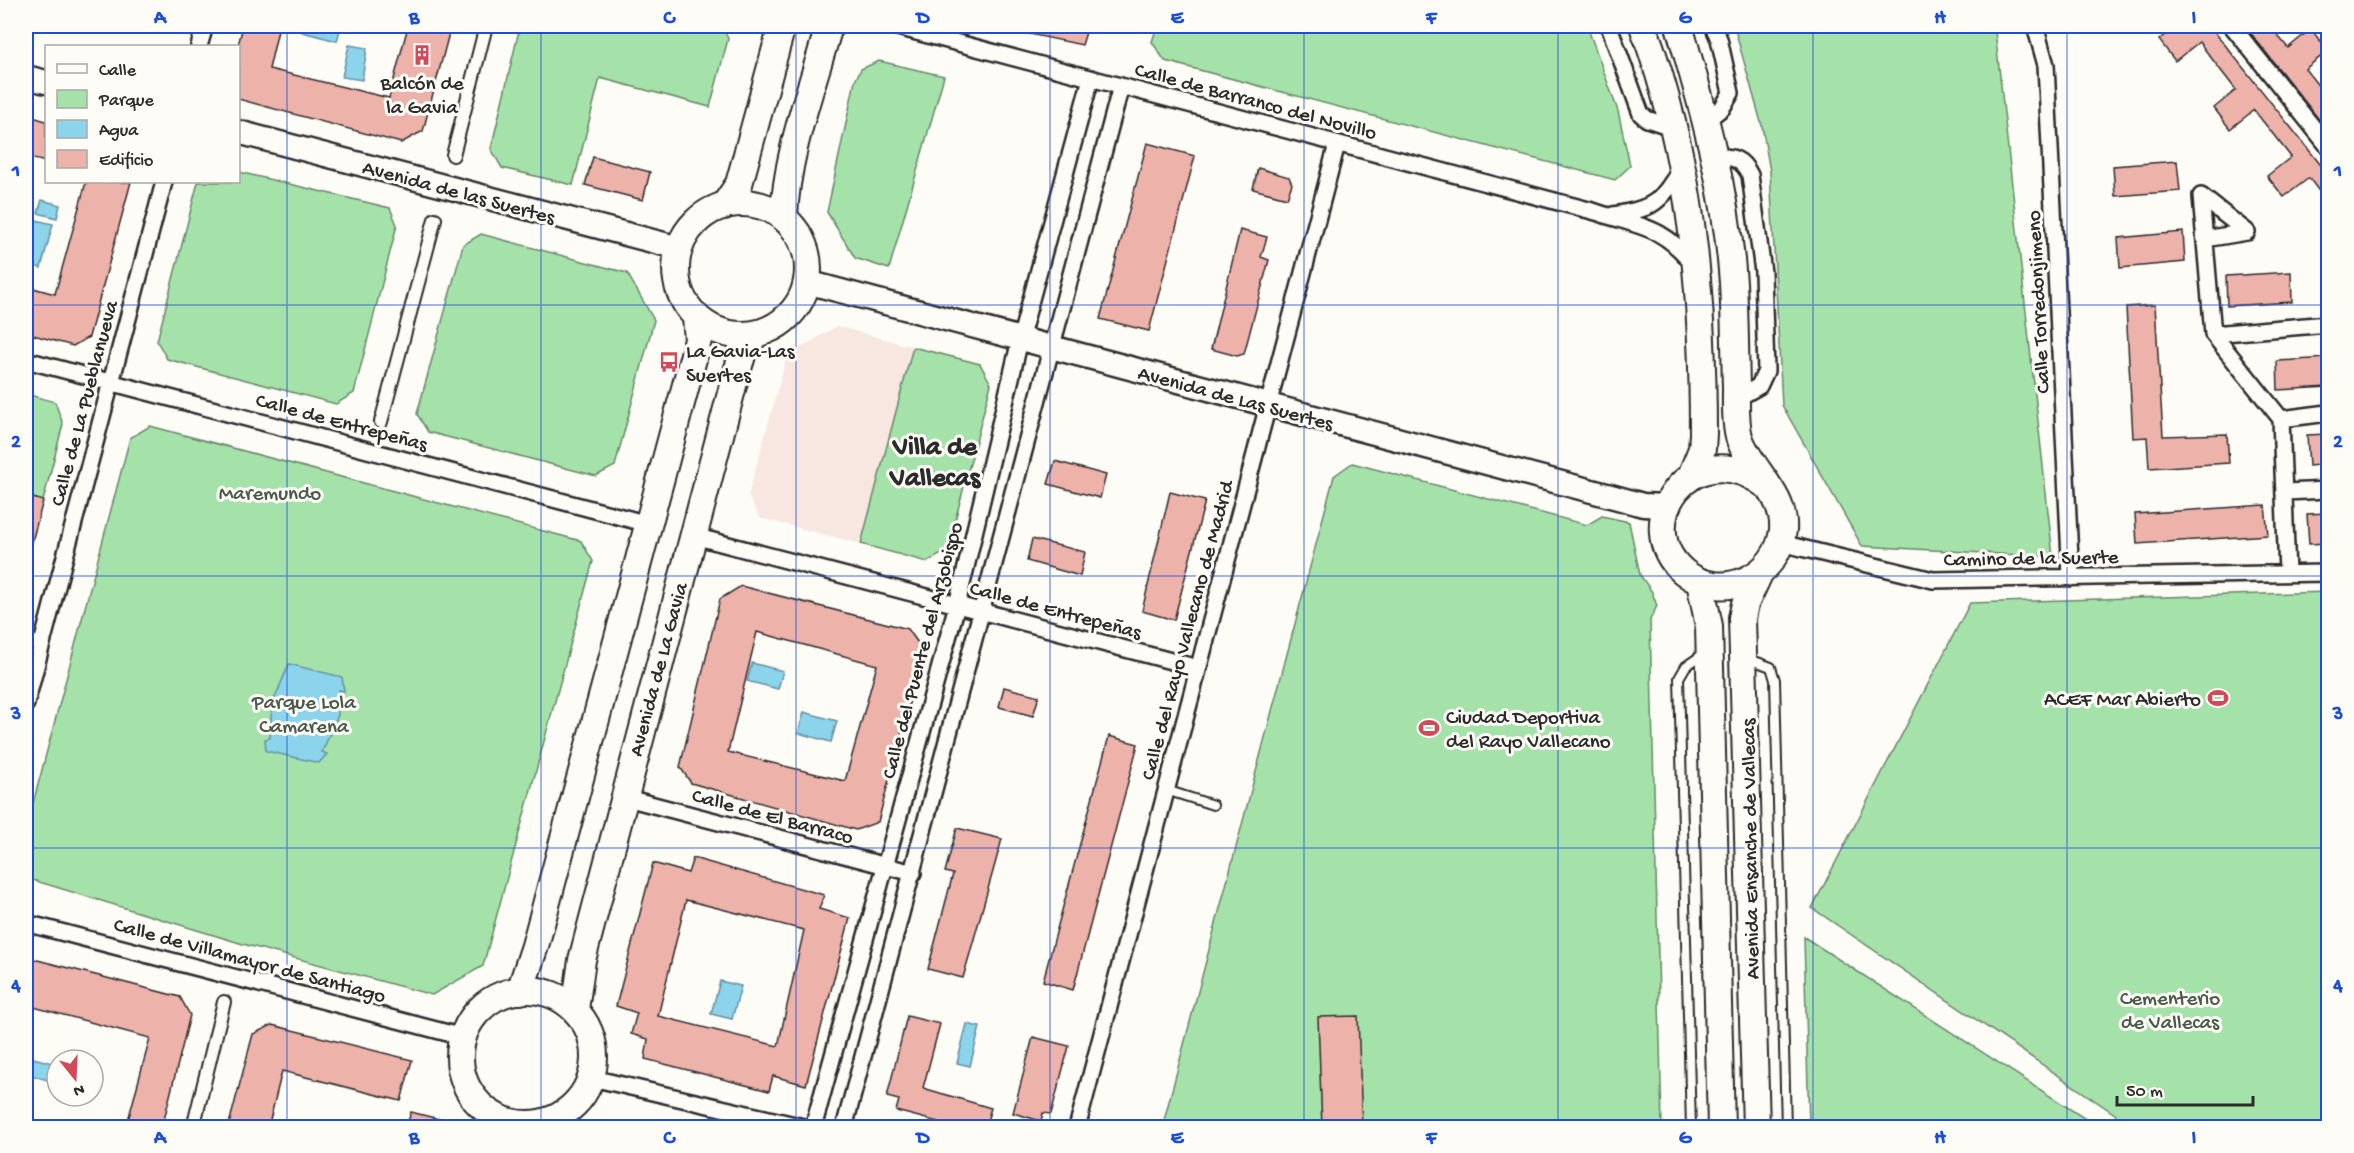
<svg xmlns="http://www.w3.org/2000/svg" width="2354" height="1153" viewBox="0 0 2354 1153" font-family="'Gochi Hand',sans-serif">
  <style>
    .built { fill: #f8e6e0 }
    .green { fill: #a5e2a9; stroke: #68866a; stroke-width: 1.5 }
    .water { fill: #8bd4eb; stroke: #65909e; stroke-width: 1.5 }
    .building { fill: #edb2aa; stroke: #2b2b2b; stroke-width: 1.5; fill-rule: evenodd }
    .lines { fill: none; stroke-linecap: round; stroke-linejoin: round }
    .service-casing { stroke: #2b2b2b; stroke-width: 12 }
    .pedestrian-casing { stroke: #2b2b2b; stroke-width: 16 }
    .minor-casing { stroke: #2b2b2b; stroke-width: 20 }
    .secondary-casing { stroke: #2b2b2b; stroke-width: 27 }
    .primary-casing { stroke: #2b2b2b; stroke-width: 30 }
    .service { stroke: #fdfcf7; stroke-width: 8 }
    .pedestrian { stroke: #fdfcf7; stroke-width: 12 }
    .minor { stroke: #fdfcf7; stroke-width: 15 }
    .secondary { stroke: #fdfcf7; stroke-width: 22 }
    .primary { stroke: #fdfcf7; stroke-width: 26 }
    .grid { fill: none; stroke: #1d4ed8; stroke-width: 1.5; stroke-opacity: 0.55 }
    .labels { text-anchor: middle; stroke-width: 6; stroke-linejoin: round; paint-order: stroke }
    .poi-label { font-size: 21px; fill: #2b2b2b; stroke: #fdfcf7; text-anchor: start }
    .street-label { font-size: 21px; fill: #2b2b2b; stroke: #fdfcf7 }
    .park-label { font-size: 21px; fill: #4a594a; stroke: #fdfcf7 }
    .district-label { font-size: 27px; font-weight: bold; fill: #2b2b2b; stroke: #fdfcf7 }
    .neatline { fill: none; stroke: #1d4ed8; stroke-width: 2 }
    .grid-label { font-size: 20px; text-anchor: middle; font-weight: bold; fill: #1d4ed8 }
  </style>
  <rect width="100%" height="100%" fill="#fdfcf7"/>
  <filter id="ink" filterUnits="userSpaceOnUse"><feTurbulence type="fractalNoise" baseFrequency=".0167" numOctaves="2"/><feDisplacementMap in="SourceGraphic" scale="12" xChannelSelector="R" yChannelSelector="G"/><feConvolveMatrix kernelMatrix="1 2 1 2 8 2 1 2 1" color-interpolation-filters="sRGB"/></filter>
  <g filter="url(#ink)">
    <path class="built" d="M837 326 913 347 861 544 760 518 748 496 787 356Z"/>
    <path class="green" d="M520 26H723L728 39 710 107 600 78 573 185 502 168 491 149Z
      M1157 26H1587L1618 111 1630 166 1615 180 1165 61 1152 42Z
      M1734 26H1991L1995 31 2053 557 1862 546 1782 405 1770 171 1762 126Z
      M879 61 944 76 889 269 855 258 827 212 855 81 861 69Z
      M239 172 390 208 397 225 354 393 336 404 167 359 157 341 198 182H238Z
      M481 234 627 273 654 320 615 466 596 476 428 432 417 414 463 245Z
      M913 347 980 364 991 384 947 551 927 562 861 544Z
      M26 394 55 402 63 424 43 501 26 496Z
      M150 426 581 541 593 561 483 966 432 995 243 944 26 878V830L130 438Z
      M1352 463 1587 525 1602 516 1629 522 1640 575 1652 592 1657 606 1650 620 1662 1127 1162 1128 1334 476Z
      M2328 592V1127H2134L1812 908 1970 603Z
      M1804 937 2098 1127H1809Z"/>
    <path class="water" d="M304 26H341L337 41 302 32Z
      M349 45 367 48 362 80 342 77Z
      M42 200 60 205 57 218 38 213Z
      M36 220 53 224 41 268 26 264Z
      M752 663 783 671 778 689 747 681Z
      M289 664 342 677 344 691 339 690 338 715 322 752 327 754 319 763 266 751 265 739 270 738 272 705Z
      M804 712 837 721 831 742 798 733Z
      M720 981 741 986 732 1019 711 1014Z
      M967 1024 980 1027 970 1066 957 1063Z
      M26 1056 52 1063 48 1080 26 1074Z"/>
    <path class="building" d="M243 26H279L269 69 389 98 408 26H451L423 131 401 143 238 99V45Z
      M1021 26H1088L1082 45 1020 32Z
      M2178 26H2210L2328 174V203L2309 178 2284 197 2267 176 2291 157 2254 110 2230 129 2214 108 2236 90 2199 42 2175 61 2159 40Z
      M2245 26H2270L2288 48 2311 29 2328 51 2305 69 2328 98V131Z
      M26 115 46 121V162L26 157Z
      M1147 143 1195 156 1149 331 1100 319Z
      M593 157 650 172 643 200 585 185Z
      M2177 161 2180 191 2115 196 2113 166Z
      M1258 168 1289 177 1292 184 1287 198 1253 189Z
      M86 182H131L89 337 73 346 26 333V286L55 294Z
      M1240 230 1267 237 1261 257 1269 260 1244 354 1237 356 1211 349Z
      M2183 232 2185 262 2120 268 2118 238Z
      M2291 272 2292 302 2227 306 2226 276Z
      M2155 305 2163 436 2227 434 2229 463 2149 468 2147 437 2133 438 2126 307Z
      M2328 358V387L2278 390 2277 361Z
      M2328 434V464L2309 466 2307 435Z
      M1055 461 1106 475 1100 498 1048 484Z
      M1170 492 1205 501 1174 620 1142 611Z
      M26 496 43 501 30 549 26 548Z
      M2265 505 2268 535 2137 544 2135 514Z
      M2328 513V543L2309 544 2307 514Z
      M1032 539 1085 552 1080 576 1027 561Z
      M741 586 908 629 923 650 878 822 856 830 691 783 680 767 720 599ZM757 632 877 665 845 781 728 752Z
      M1004 687 1039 696 1033 716 999 707Z
      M1109 736 1138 744 1073 990 1043 981Z
      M957 828 1002 839 963 978 928 969 953 874 945 872Z
      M693 858 824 895 819 909 850 918 806 1085 773 1076 769 1091 645 1059 648 1039 631 1034 637 1013 616 1006 653 863 688 873ZM686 900 804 930 778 1046 658 1016Z
      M26 957 180 997 190 1015 162 1128H126L150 1038 26 1005Z
      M907 1016 940 1024 923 1088 991 1108 985 1128H950L937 1124 938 1122 896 1111 899 1100 887 1097Z
      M1358 1016 1362 1128H1322L1318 1017Z
      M272 1025 412 1060 401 1101 282 1071 268 1128H228L253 1034Z
      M1033 1037 1069 1046 1051 1114 1043 1113 1041 1121 1013 1113Z
      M411 1112 451 1122 450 1128H406Z"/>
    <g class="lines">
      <g class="service-casing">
        <path id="service" d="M1749 659 1771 667 1775 680 1786 1128
          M1166 790 1213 805
          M1691 1128 1679 678 1686 666 1705 653"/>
      </g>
      <g class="pedestrian-casing">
        <path id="pedestrian" d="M453 155 486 26
          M381 422 435 219
          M26 640 41 644
          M193 1128 224 1002"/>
      </g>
      <g class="minor-casing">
        <path id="minor" d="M894 26 1596 212C1640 227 1662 225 1693 264
          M1609 26 1641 114 1647 119 1674 128
          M2035 26 2046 65 2071 578
          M2232 26 2328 146
          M199 46 205 26
          M1707 120 1722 108 1731 93 1719 39 1713 26
          M1715 157C1733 156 1742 159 1750 175L1763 272 1766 371 1759 386 1736 399
          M2201 196 2213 334 2281 419 2287 573
          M2201 196 2247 232 2205 239
          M1613 215C1655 209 1660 202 1682 167
          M2213 334 2328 324
          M26 360 648 524
          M2281 419 2328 413
          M2285 492 2328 490
          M694 536 1198 668
          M1781 543 1933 580 2328 573
          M26 704 164 182
          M623 797 913 873
          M26 923 463 1037
          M592 1078 808 1128
          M813 1128 957 605 1020 340 1091 78
          M844 1128 1121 86
          M1077 1128 1337 144"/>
      </g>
      <g class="secondary-casing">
        <path id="secondary" d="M26 77 46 82
          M238 132 679 248
          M807 282 1618 498 1643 505 1667 506"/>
      </g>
      <g class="primary-casing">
        <path id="primary" d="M1643 26C1692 160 1703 291 1703 434L1702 449 1691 476
          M1679 26C1704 110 1727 194 1733 283 1735 317 1735 352 1736 387 1736 403 1735 422 1739 437 1749 469 1786 494 1783 530 1778 577 1722 603 1684 572 1628 526 1692 428 1767 486
          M676 269a66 66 0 1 1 132 0a66 66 0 1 1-132 0Z
          M724 206 739 184 782 26
          M784 218C786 153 812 88 829 26
          M1700 582 1709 626 1721 1128
          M460 1057a67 67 0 1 1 134 0a67 67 0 1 1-134 0Z
          M520 991 535 946 698 340 696 317
          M575 1010 582 960 735 378 744 349 756 334
          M1756 1128 1742 618 1745 604 1759 574"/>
      </g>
      <use href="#service" class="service"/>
      <use href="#pedestrian" class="pedestrian"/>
      <use href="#minor" class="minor"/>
      <use href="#secondary" class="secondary"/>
      <use href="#primary" class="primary"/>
    </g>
  </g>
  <path class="grid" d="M287 26V1128M541 26V1128M796 26V1128M1050 26V1128M1304 26V1128M1558 26V1128M1813 26V1128M2067 26V1128M26 305H2328M26 576H2328M26 848H2328"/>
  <defs>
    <g id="building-bare" transform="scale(1.62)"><path d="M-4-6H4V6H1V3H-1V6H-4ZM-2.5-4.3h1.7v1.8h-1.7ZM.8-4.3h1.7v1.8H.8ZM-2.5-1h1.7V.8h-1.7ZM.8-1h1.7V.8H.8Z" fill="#d1495b" stroke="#fdfcf7" stroke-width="2.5" paint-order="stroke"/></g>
    <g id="bus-bare" transform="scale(1.62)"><path d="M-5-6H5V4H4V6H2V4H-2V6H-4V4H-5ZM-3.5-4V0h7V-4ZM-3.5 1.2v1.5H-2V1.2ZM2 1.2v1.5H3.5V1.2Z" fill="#d1495b" stroke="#fdfcf7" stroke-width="2.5" paint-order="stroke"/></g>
    <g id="stadium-bare" transform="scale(1.62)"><path d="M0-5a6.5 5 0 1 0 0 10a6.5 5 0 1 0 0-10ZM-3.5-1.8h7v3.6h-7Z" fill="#d1495b" stroke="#fdfcf7" stroke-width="2.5" paint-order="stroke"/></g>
  </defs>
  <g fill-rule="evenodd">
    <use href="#building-bare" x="422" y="55"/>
    <use href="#bus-bare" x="669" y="362"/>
    <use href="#stadium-bare" x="2218" y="698"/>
    <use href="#stadium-bare" x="1429" y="728"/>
  </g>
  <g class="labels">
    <g class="poi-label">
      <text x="422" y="89" text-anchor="middle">Balcón de<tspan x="422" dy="24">la Gavia</tspan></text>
      <text x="686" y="357">La Gavia-Las<tspan x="686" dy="24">Suertes</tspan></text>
      <text x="2201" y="705" text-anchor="end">ACEF Mar Abierto</text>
      <text x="1446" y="723">Ciudad Deportiva<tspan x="1446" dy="24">del Rayo Vallecano</tspan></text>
    </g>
    <g class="street-label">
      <text transform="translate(1256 100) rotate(15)" y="7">Calle de Barranco del Novillo</text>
      <text transform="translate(459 191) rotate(15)" y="7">Avenida de las Suertes</text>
      <text transform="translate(2037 302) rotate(-93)" y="7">Calle Torredonjimeno</text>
      <text transform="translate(1236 397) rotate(15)" y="7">Avenida de Las Suertes</text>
      <text transform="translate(83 403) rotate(-75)" y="7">Calle de La Pueblanueva</text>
      <text transform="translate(342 421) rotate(15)" y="7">Calle de Entrepeñas</text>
      <text transform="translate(2031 557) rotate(-1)" y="7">Camino de la Suerte</text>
      <text transform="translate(1056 609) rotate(15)" y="7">Calle de Entrepeñas</text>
      <text transform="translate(1186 630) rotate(-75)" y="7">Calle del Rayo Vallecano de Madrid</text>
      <text transform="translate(921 650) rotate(-75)" y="7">Calle del Puente del Arzobispo</text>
      <text transform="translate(657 669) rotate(-75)" y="7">Avenida de La Gavia</text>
      <text transform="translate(773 815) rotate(15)" y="7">Calle de El Barraco</text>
      <text transform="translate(1749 849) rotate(-91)" y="7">Avenida Ensanche de Vallecas</text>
      <text transform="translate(250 959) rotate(15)" y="7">Calle de Villamayor de Santiago</text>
    </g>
    <g class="park-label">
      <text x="270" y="499">Maremundo</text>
      <text x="304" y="708">Parque Lola<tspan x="304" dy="24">Camarena</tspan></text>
      <text x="2170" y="1004">Cementerio<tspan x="2170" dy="24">de Vallecas</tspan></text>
    </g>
    <g class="district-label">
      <text x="935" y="454">Villa de<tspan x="935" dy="31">Vallecas</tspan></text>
    </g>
  </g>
  <rect width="2354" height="1153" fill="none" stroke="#fdfcf7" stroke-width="66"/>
  <rect x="45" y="45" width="195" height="138" fill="#fdfcf7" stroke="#a9a8a5" stroke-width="1.5"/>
  <rect x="57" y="64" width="30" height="9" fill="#fdfcf7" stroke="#a9a8a5" stroke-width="1.5"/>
  <text x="99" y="75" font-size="18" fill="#2b2b2b">Calle</text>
  <rect x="57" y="90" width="30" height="18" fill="#a5e2a9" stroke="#a9a8a5" stroke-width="1.5"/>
  <text x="99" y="105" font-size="18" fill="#2b2b2b">Parque</text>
  <rect x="57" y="120" width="30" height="18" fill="#8bd4eb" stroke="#a9a8a5" stroke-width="1.5"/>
  <text x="99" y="135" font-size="18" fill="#2b2b2b">Agua</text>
  <rect x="57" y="150" width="30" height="18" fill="#edb2aa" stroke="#a9a8a5" stroke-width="1.5"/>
  <text x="99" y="165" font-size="18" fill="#2b2b2b">Edificio</text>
  <g transform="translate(75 1078) rotate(162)"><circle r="28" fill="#fdfcf7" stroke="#a9a8a5" stroke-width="1.5"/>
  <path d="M0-4.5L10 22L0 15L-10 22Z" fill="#d1495b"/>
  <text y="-9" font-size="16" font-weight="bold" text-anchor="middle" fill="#2b2b2b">N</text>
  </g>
  <path d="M2117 1096v9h136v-9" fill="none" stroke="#2b2b2b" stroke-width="3"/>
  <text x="2126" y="1096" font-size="18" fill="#2b2b2b" stroke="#fdfcf7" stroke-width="4.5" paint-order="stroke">50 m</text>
  <rect x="33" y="33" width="2288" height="1087" class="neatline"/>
  <g class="grid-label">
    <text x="160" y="23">A</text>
    <text x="414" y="23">B</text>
    <text x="669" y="23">C</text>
    <text x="923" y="23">D</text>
    <text x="1177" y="23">E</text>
    <text x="1431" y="23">F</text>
    <text x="1685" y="23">G</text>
    <text x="1940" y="23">H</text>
    <text x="2194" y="23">I</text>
    <text x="16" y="176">1</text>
    <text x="2338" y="176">1</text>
    <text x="16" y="447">2</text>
    <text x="2338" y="447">2</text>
    <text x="16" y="719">3</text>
    <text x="2338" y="719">3</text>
    <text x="16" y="991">4</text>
    <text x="2338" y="991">4</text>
    <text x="160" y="1143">A</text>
    <text x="414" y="1143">B</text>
    <text x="669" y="1143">C</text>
    <text x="923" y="1143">D</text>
    <text x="1177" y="1143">E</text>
    <text x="1431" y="1143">F</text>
    <text x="1685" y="1143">G</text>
    <text x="1940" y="1143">H</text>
    <text x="2194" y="1143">I</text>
  </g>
</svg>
